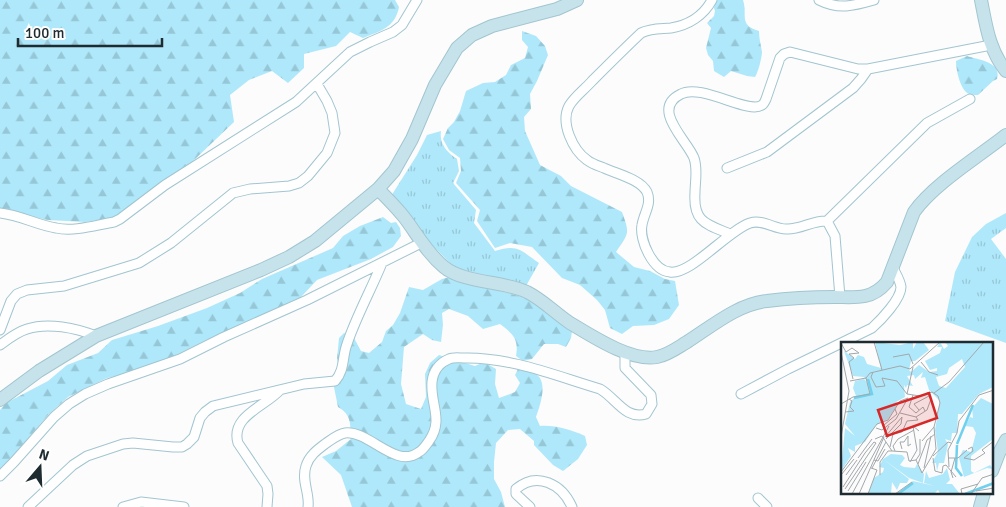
<svg xmlns="http://www.w3.org/2000/svg" width="1006" height="507" viewBox="0 0 1006 507" font-family="Signika,sans-serif">
  <style>
    .grass { fill: url(#grass-tufts) }
    .forest { fill: url(#forest-firs) }
    .lines { fill: none; stroke-linecap: round; stroke-linejoin: round }
    .street-casing { stroke: #a2c5d0; stroke-width: 11 }
    .secondary-casing { stroke: #a2c5d0; stroke-width: 14 }
    .street { stroke: #fff; stroke-width: 9 }
    .secondary { stroke: #c6e3eb; stroke-width: 12 }
    .inset-river { fill: none; stroke: #6fd1ee; stroke-width: 2.5 }
    .inset-road { fill: none; stroke: #a3a8aa; stroke-width: 1 }
    .view { fill: #d62828; fill-opacity: 0.15; stroke: #d62828; stroke-width: 2.5 }
    .inset-edge { fill: none; stroke: #1e2b30; stroke-width: 2.5 }
  </style>
  <defs>
    <pattern id="grass-tufts" width="24" height="20" patternUnits="userSpaceOnUse" patternTransform="scale(1.25)"><rect width="24" height="20" fill="#afe8fa"/><path d="M3 7l-1-3M5 7V3M7 7l1-3M15 17l-1-3M17 17v-4M19 17l1-3" fill="none" stroke="#96c7d7"/></pattern>
    <pattern id="forest-firs" width="22" height="20" patternUnits="userSpaceOnUse" patternTransform="scale(1.25)"><rect width="22" height="20" fill="#afe8fa"/><path d="M5 1l3.5 6h-7zM16 11l3.5 6h-7z" fill="#96c7d7"/></pattern>
  </defs>
  <rect width="100%" height="100%" fill="#fcfcfc"/>
  <path class="grass" d="M441 131C439 144 447 152 457 159L459 171 453 183 476 210 474 223 495 251C518 244 520 250 539 263L526 286 455 268 430 243 392 198 393 193 417 155 427 135Z
    M1006 213V228L991 239 1006 259V343L945 321 955 272 972 237 986 224Z"/>
  <path class="forest" d="M0 0H395L399 7C395 28 380 31 363 38L350 32 336 46 304 54V68L288 83 272 71 249 80 230 95 234 122 193 161 115 218 85 222 48 220 6 211H0Z
    M716 0H743C748 15 738 25 759 31 759 39 761 45 762 52 762 57 758 73 755 77L747 76 731 71 724 77 714 71 713 61 708 55 706 48 711 28 707 23 714 16 715 11 714 8Z
    M522 31 536 36 545 46 548 55 537 81 530 94 531 109 524 117 525 131 540 165 561 176 571 186 622 212C630 234 629 233 616 252L634 267 650 271 665 279 675 281 679 305 669 319 654 325 633 326 622 334 610 328 605 310 597 300 580 285 562 278 532 247 510 243 495 248 477 221 480 210 456 183 461 171 460 158 449 150 443 139 448 128 454 122 460 111 466 91 483 83 495 82 506 75 511 65 525 58 528 47 522 40Z
    M967 56C979 60 1002 62 997 79L993 81 978 95C974 95 969 95 966 92 960 87 956 70 956 61Z
    M383 217 391 223 396 222 400 228 401 236 393 247 371 259 317 280 301 297 289 305 206 340 166 360 133 372 107 378 68 397 48 415 8 462 0 469V410L6 403 48 381 67 365 98 353 112 340 158 326 207 308 240 293 262 279 333 248 343 236 360 226Z
    M450 277C475 287 502 290 528 299 540 303 561 323 572 331L571 338 566 347 558 344H544L532 359 523 361 516 356C519 339 513 334 500 324L483 329 468 316 449 309 442 313 443 325 441 342 432 340 423 334 404 347 401 384 406 404 421 409 426 397 425 374 430 363 439 355 475 366 484 362 496 369 495 384 499 398 515 392 520 383 515 375 518 369C523 370 532 372 537 375 548 383 540 406 536 417L540 426C556 425 571 430 585 436L587 445 578 459 563 471 553 465 534 445V441L520 429 508 430 496 443 494 462V479L501 492 505 507H352L341 475 322 457 336 451 351 439C350 424 352 415 338 407L332 377 339 368 337 359 339 338 344 333 354 338 361 351 369 353 382 342 386 331 393 325 400 313 409 287 423 290 442 279Z"/>
  <g class="lines">
    <g class="street-casing">
      <path id="street" d="M712 0C704 15 689 25 671 28 661 29 651 28 641 33 624 49 608 65 592 81 585 89 574 97 569 106 560 123 573 150 587 160 592 164 599 166 604 168 617 174 640 179 647 192 652 204 644 213 642 225 639 240 653 271 670 272 691 275 727 231 750 223 763 219 774 229 786 229 800 230 813 220 827 221L835 236 840 297
        M819 0C839 10 853 6 874 0
        M727 168 767 152 853 88 861 79 868 69
        M0 213C20 215 37 225 56 228 74 232 96 225 114 222L120 219 165 185 296 102 350 52 370 42 393 32 402 25 417 0
        M827 221 927 123 970 99
        M730 234C706 224 693 222 695 193 695 182 698 169 694 158 687 140 650 109 681 94 701 83 749 115 762 105 764 104 765 101 766 99L780 58 784 54 790 52 858 69H868L991 45
        M0 330 11 301 17 294 27 290 64 286 139 263 171 243 233 193 250 189 289 186 299 183 308 176 327 153 335 133 332 113 327 101 317 84
        M0 345C8 339 17 332 27 329 48 322 76 328 96 336
        M741 394 788 369 872 328C881 320 901 299 901 287 900 280 896 274 893 268
        M0 476 14 462 54 417 69 404 85 394 108 384 180 359 224 337 307 300 421 243
        M758 498 767 507
        M28 507 73 465 87 456 123 444 133 443 173 447H182L187 444 194 437 200 418 205 412 213 406 304 384 335 381C345 370 342 357 347 344 356 317 371 290 382 263
        M123 507 141 502 184 507
        M267 507 268 494 267 486 238 443C230 416 266 406 280 390
        M308 507C310 493 301 481 306 466 309 456 317 450 325 444 331 440 338 434 345 433 369 430 396 470 419 452 423 450 426 445 429 441 444 420 430 404 432 382 433 372 439 363 449 359 453 357 459 358 464 358 511 357 556 376 600 389 616 398 625 420 646 414L652 404 651 395 625 368V354
        M530 507 516 494V489C537 471 562 484 572 507"/>
    </g>
    <g class="secondary-casing">
      <path id="secondary" d="M981 0C986 25 989 50 1006 71
        M378 189C387 198 396 207 404 217 417 234 427 253 444 267 463 283 503 281 527 292 543 300 555 313 570 323 592 336 631 362 657 357 668 355 677 348 687 342 712 326 738 304 767 301 790 298 812 297 835 297 845 297 856 298 865 296 875 294 881 289 887 282L914 212C934 184 978 157 1006 135
        M0 400 39 371 96 336 261 270 289 257 315 241 378 189 394 171 412 139 435 85 457 48 472 35 492 26 557 9 577 0
        M992 471 999 453 1006 440
        M980 507 984 493"/>
    </g>
    <use href="#street" class="street"/>
    <use href="#secondary" class="secondary"/>
  </g>
  <g transform="translate(841 342)">
    <rect width="152" height="152" fill="#fcfcfc"/>
    <path d="M34 0 59 3 72 0V7L76 0H82L88 8 74 19H70L68 28 70 30 78 23 88 30 96 29V26L89 28 84 19 99 11 101 5H96L99 0 103 7 107 4 104 0H152V45L138 52 121 72H117L116 91H111L110 99 104 97 107 102 103 121H98L96 129 95 121H91L97 110 94 88 99 59 88 48 84 35 80 36 82 30 74 37 73 33 66 34 72 44 66 43 65 46 63 43 64 55 55 60 57 62 47 77 35 83 24 100 14 104V110L7 106 10 114 0 129 4 86 14 94 4 82 9 60 15 54 12 46 14 39 23 37 29 43 23 35 12 34 3 9 14 17 17 13 23 15 26 22 40 26ZM121 17 124 25 105 46 98 44 95 35 106 32 108 26ZM140 56 152 62V97L130 114V129L133 131 149 123 152 127 146 126 123 135 118 116 122 108 130 110 135 91 132 85 124 84 129 75 132 76 131 66ZM50 112 61 113 64 116 59 123 63 125 74 126 76 122 83 132 82 141 68 136 42 117ZM42 117 68 137 66 141H59L56 148 51 140 50 152H27L33 136 42 130 43 126 38 125ZM106 126 109 138 105 142H111L119 152H99L97 148 93 152H56L72 139 94 144 83 141 85 129 88 136 102 132Z" fill="#afe8fa" fill-rule="evenodd"/>
    <path class="inset-river" d="M13 56 31 52 27 37M116 102 132 63M116 103 115 126 121 134M57 152 72 141M124 152 153 141"/>
    <path class="inset-road" d="M33 0 41 28M0 1 5 10 11 6 18 11 8 12 13 16 8 20 12 37M0 10 8 49 0 95M52 15 68 12 72 22M80 20 88 30 97 33M32 30 30 35 35 45 44 44 41 36 56 39 66 52 79 54 91 50 97 54 99 61 93 85 95 107 81 131 75 118 68 119 66 110 51 109 45 100M9 39 25 36M93 51 108 40 143 0M66 52 72 25M72 53 68 65 75 71 82 65 84 69M0 62 12 55 29 52 25 36 29 31 59 24 69 27 99 0M78 68 73 62 88 54M4 70 13 69 9 65 11 59 8 57M59 71 75 75 86 68 90 57 86 50M43 83 56 72 54 67M35 86 41 88 55 77 67 56M44 95 61 75M45 97 60 82 61 75M81 99 93 85M49 105 52 92 61 90 66 79 77 78 75 75M61 107 59 100H63L67 94V104L70 102M127 107 131 105 132 109 123 116 133 118 144 111 141 108 153 99M54 109 52 104 57 97 73 88M24 111 33 100 35 101M92 114 107 100 110 101M17 116 31 97M92 116 94 129 101 131 102 124 105 123 115 135M107 116H117L126 108M33 118 37 119 44 107M75 118 79 112V97M69 120 76 108 72 84 78 89M77 122 86 98 94 92M108 125 107 108 116 91 118 79 138 53 153 48M31 126 45 100 41 94 34 97M83 126 90 94M0 130 36 82 47 78 59 59 67 56M0 133 13 117M5 133 16 118M39 133V120L47 109H51M112 136 110 130 114 116M2 145 24 111M4 147 35 101M7 149 25 120M135 149 153 146M11 152 48 84M18 152 43 95M27 152 36 128 30 126M54 152 71 140M121 152 120 147 137 142M130 152 141 136 153 132"/>
    <path class="view" d="M88 51 96 76 46 94 37 68Z"/>
    <rect width="152" height="152" class="inset-edge"/>
  </g>
  <g transform="translate(40 467) rotate(19)" stroke="#ffffff" stroke-width="4" paint-order="stroke">
  <path d="M0-4L9 19L0 12L-9 19Z" fill="#1e2b30"/>
  <text y="-8" font-size="14" font-weight="bold" text-anchor="middle" fill="#1e2b30">N</text>
  </g>
  <path d="M18 38v8h144v-8" fill="none" stroke="#1e2b30" stroke-width="2.5"/>
  <text x="25" y="38" font-size="15" fill="#1e2b30" stroke="#ffffff" stroke-width="4" paint-order="stroke">100 m</text>
</svg>
